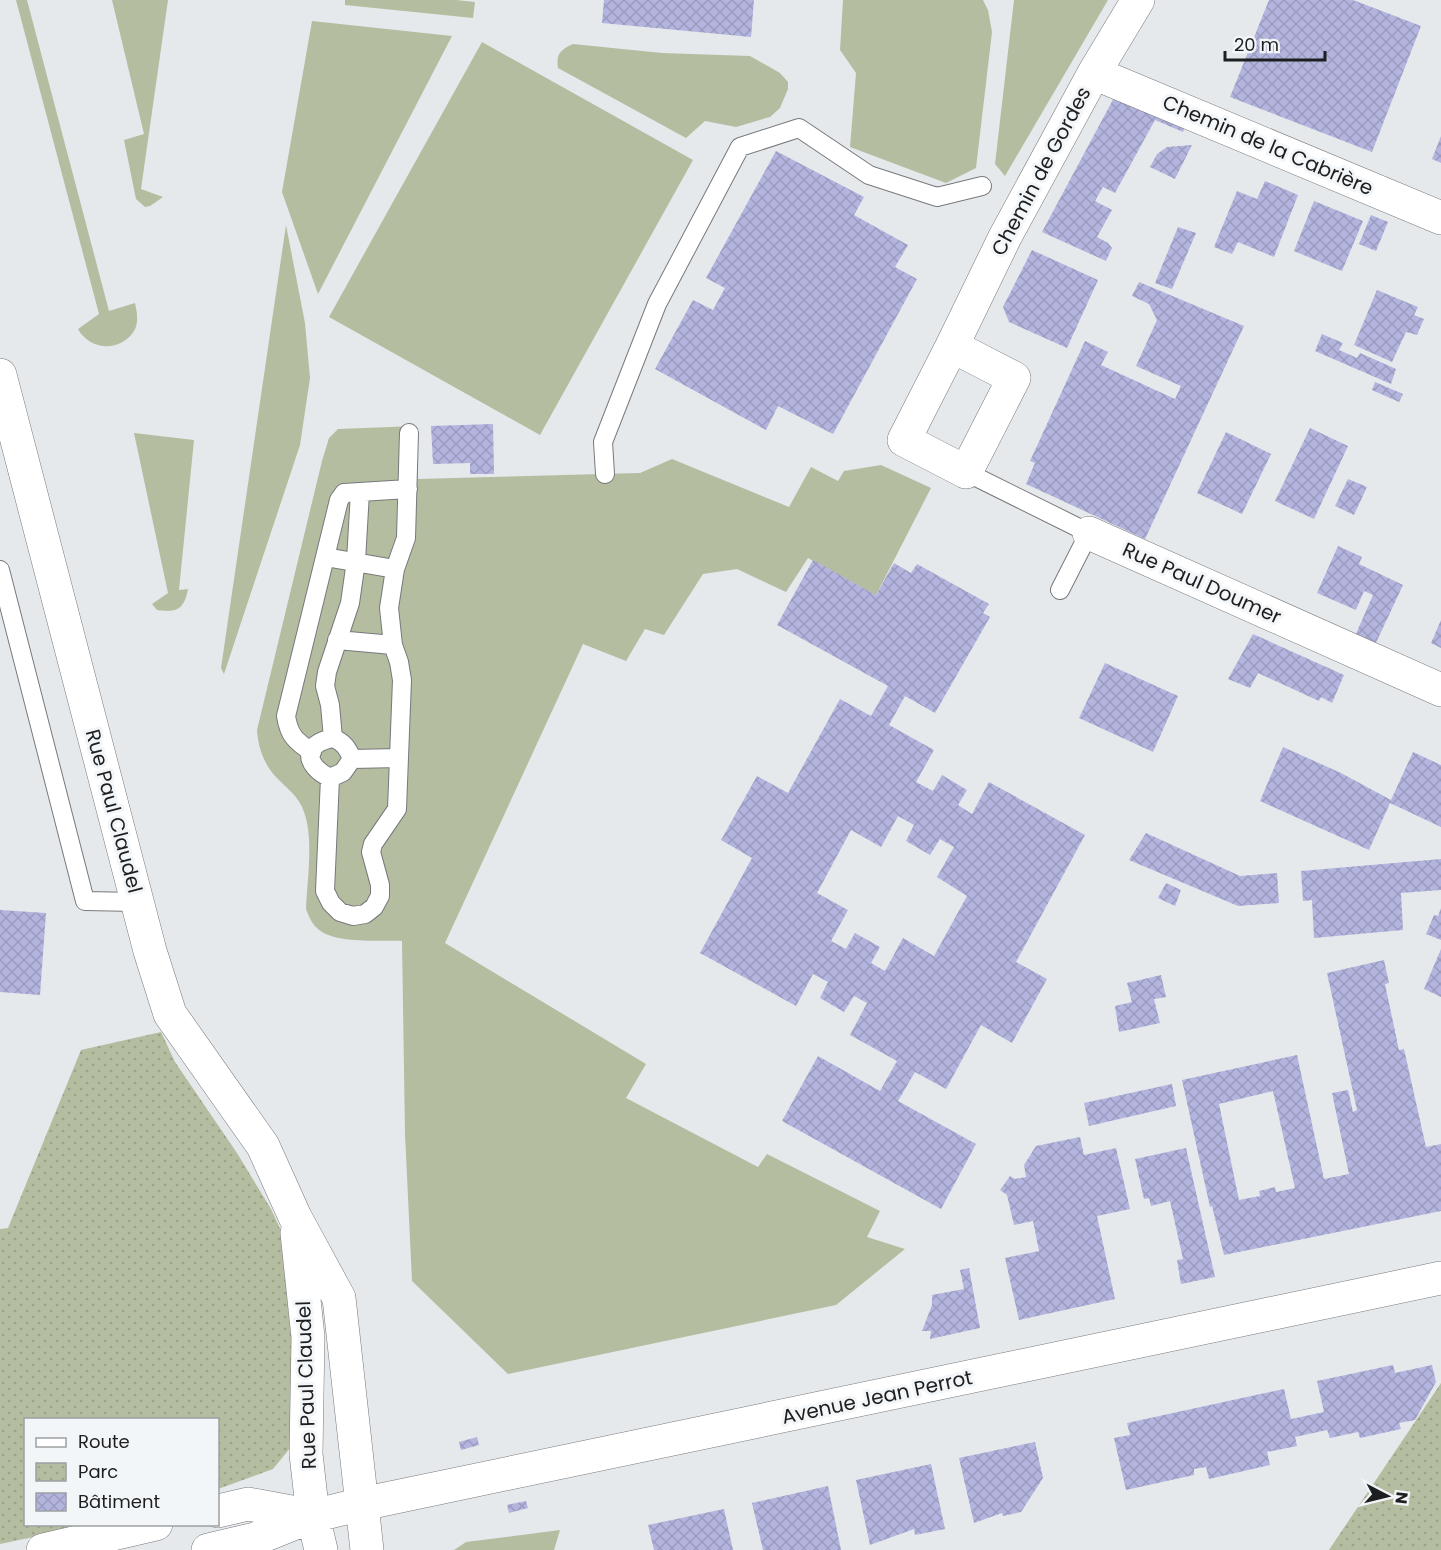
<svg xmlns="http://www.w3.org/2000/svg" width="1441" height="1550" viewBox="0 0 1441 1550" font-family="Poppins,sans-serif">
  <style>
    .green { fill: #b4bda0 }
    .park { fill: url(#park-dots) }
    .building { fill: url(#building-cross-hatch); fill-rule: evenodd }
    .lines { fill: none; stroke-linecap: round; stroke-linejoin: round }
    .lane-casing { stroke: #77797c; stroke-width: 20 }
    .street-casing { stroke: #77797c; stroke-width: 34 }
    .secondary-casing { stroke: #77797c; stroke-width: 34 }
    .lane { stroke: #fff; stroke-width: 18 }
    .street { stroke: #fff; stroke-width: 33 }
    .secondary { stroke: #fff; stroke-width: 33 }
    .labels { text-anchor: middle; stroke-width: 6; stroke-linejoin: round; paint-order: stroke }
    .street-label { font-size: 20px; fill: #1d1e1f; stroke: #f3f6f9 }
  </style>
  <defs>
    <pattern id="park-dots" width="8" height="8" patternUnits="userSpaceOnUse" patternTransform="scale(1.5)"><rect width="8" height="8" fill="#b4bda0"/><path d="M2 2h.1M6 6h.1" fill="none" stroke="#9aa289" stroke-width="1.8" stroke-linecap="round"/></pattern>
    <pattern id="building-cross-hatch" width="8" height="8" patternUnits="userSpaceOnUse" patternTransform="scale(1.5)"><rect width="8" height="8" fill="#b3b5df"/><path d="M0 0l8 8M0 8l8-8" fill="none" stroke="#9a9bbf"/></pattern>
  </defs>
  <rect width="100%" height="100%" fill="#e6e9ec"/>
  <path class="green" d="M16 0H27L109 311 135 303C137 312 139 323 134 331 120 353 89 350 78 329L99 314Z
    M112 0H168L141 189 163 197 150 206 145 207 136 199 124 140 144 134Z
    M345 0H456L475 2 473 18 345 5Z
    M843 0H983L988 10 992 32 976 168 946 183 850 147 856 73 840 50Z
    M1014 0H1108L1005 176 995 164Z
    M312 21 452 36 318 294 282 192Z
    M482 42 693 160 540 435 329 317Z
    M573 44 662 53 750 56 780 73 788 82V89L780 108 770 117 736 127 705 121 686 138 558 68C556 54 560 50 573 44Z
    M286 225 305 323 310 378 300 445 224 674 221 668Z
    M416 426 418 479 640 473 672 459 789 507 811 467 838 481 844 471 881 465 931 488 876 595 808 558 786 592 737 569 703 574 664 635 645 629 626 661 583 644 445 943 646 1064 626 1098 758 1167 767 1154 880 1211 867 1237 905 1249 836 1305 508 1374 412 1281 405 1134 402 941C380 940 334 944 318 929 312 924 309 917 306 909 307 881 314 839 304 812 299 796 286 788 275 776 264 764 258 747 257 730L322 461 329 438 338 429Z
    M134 433 194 440 179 590 188 589C184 609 178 613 157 610L152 604 168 593Z
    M560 1530 554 1550H454L466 1542Z"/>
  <path class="park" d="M161 1032 175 1062 237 1153 271 1209 283 1235 295 1317 291 1447 273 1469 218 1489V1420H26V1524L90 1525 0 1544V1229L8 1228 81 1050Z
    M1441 1383V1550H1329Z"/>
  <path class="building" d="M604 0H754L751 37 602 23Z
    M1269 0H1353L1421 26 1372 152 1230 97Z
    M1116 94 1186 124 1183 132 1155 120 1115 193 1103 187 1095 201 1112 210 1097 237 1108 243 1112 248 1106 261 1042 232Z
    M1441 136V163L1432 159Z
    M1192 145 1175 179 1150 167 1157 154 1167 147Z
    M776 151 864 197 854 215 908 245 895 267 917 279 833 434 778 406 766 430 655 369 693 300 713 310 725 288 706 278Z
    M1265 181 1298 195 1274 257 1238 242 1232 254 1214 247 1237 191 1257 199Z
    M1314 201 1363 221 1342 271 1294 251Z
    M1371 215 1388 222 1376 251 1359 244Z
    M1178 227 1196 233 1172 289 1155 283Z
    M1032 250 1098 280 1067 348 1009 322 1003 307Z
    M1139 282 1244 326 1145 539 1026 484 1035 463 1030 461 1085 341 1108 352 1101 365 1175 399 1181 386 1136 366 1157 320 1149 304 1132 296Z
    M1377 290 1418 307 1414 315 1424 319 1417 335 1406 332 1392 362 1354 345Z
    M1322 334 1343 343 1339 350 1357 358 1360 353 1396 369 1391 384 1315 351Z
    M1375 382 1403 394 1399 402 1372 390Z
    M493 424 494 474H470V463L433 464 431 426Z
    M1310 428 1348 446 1314 519 1275 501Z
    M1226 432 1271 454 1242 514 1197 493Z
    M1348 479 1367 487 1354 515 1335 506Z
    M1338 546 1362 557 1359 564 1403 585 1375 645 1355 636 1373 595 1364 591 1356 610 1317 593Z
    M813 560 876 595 894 563 911 573 917 564 989 604 983 613 990 617 935 713 905 696 889 725 934 750 916 782 933 791 942 775 967 790 958 805 972 814 989 782 1085 835 1016 962 1047 979 1012 1043 981 1025 946 1089 915 1072 898 1101 976 1144 941 1209 782 1121 818 1056 880 1091 897 1061 850 1035 867 1003 854 996 844 1012 820 998 828 982 813 974 796 1006 700 953 752 858 721 840 757 776 788 793 840 699 871 716 888 686 777 625ZM898 816 914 825 906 841 930 855 940 839 954 847 937 877 967 896 934 956 903 938 885 971 871 963 880 947 855 933 846 949 831 941 848 910 817 893 851 830 881 847Z
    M1441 620V648L1431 643Z
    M1253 634 1344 675 1332 703 1321 697 1319 701 1258 673 1250 688 1228 679Z
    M1105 663 1178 696 1153 752 1079 718Z
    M1283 747 1341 773 1391 800 1413 752 1441 765V827L1390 803 1369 850 1260 801Z
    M1146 833 1240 876 1277 873 1279 903 1238 906 1129 860Z
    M1441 859V890L1401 893 1403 930 1314 938 1312 900 1303 901 1301 871Z
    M1166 883 1181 890 1175 906 1158 898Z
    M1441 908V940L1426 934 1434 915 1438 916Z
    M0 910 46 913 40 995 0 992Z
    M1441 949V997L1424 989Z
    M1384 960 1389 983 1385 984 1399 1050 1404 1049 1426 1147 1441 1144V1211L1224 1255 1212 1206 1210 1207 1182 1080 1297 1055 1324 1179 1349 1174 1332 1093 1348 1090 1353 1112 1357 1110 1327 973ZM1273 1091 1295 1188 1276 1192 1275 1187 1259 1191 1260 1196 1239 1200 1219 1104Z
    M1161 975 1166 997 1154 999 1160 1023 1119 1032 1115 1006 1132 1002 1127 983Z
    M1172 1084 1176 1106 1089 1126 1084 1103Z
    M1080 1137 1084 1155 1116 1148 1130 1209 1097 1216 1115 1299 1019 1320 1005 1258 1039 1251 1033 1221 1014 1225 1007 1195 1000 1190 1010 1176 1015 1179 1026 1177 1024 1165 1036 1146Z
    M1186 1148 1215 1277 1181 1284 1177 1260 1183 1259 1170 1201 1151 1206 1149 1198 1144 1199 1135 1159Z
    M969 1268 980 1328 930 1339 931 1331H922L932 1305V1295L964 1289 960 1270Z
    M1393 1365 1395 1373 1432 1365 1436 1382 1415 1420 1399 1423 1401 1429 1360 1438 1358 1432 1330 1438 1327 1430 1295 1437 1297 1446 1267 1452 1270 1465 1209 1479 1206 1467 1194 1469V1475L1126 1490 1114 1438 1130 1435 1127 1423 1284 1389 1291 1419 1324 1412 1317 1381Z
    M477 1437 479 1445 461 1450 459 1442Z
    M1035 1442 1043 1478 1021 1512 1003 1516 1002 1513 974 1523 959 1458Z
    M931 1464 945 1529 915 1535 914 1529 870 1545 856 1480Z
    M828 1486 841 1550H763L752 1503Z
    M526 1501 528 1508 509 1513 507 1505Z
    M724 1509 733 1550H654L648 1525Z"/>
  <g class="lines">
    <g class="lane-casing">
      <path id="lane" d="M966 472 1089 533 1060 590
        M605 474 603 442 657 304 740 147 799 128 869 175 937 197 982 186
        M325 557 395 569
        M0 570 85 901 137 902
        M337 640 393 645
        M333 738 330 705 325 686 327 672 350 603 356 561 360 492
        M333 738C343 742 348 748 352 759L343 772 330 778C304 765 302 744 333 738Z
        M312 752C295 741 289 735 286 716L339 500 344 493 408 489
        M352 759 399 758
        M330 778 325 891 331 903 340 912 353 916 365 914 374 907 380 896V885L371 852 373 844 397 809 402 680 399 662 393 645 389 608 395 569 406 538 409 433"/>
    </g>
    <g class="street-casing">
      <path id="street" d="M1094 73 1441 218
        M952 346 1005 237 1094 73 1138 0
        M952 346 1014 378 966 472 904 440Z
        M1089 533 1441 690"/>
    </g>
    <g class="secondary-casing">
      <path id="secondary" d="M0 375 150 951 170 1014 263 1146 295 1217 339 1298 367 1550
        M297 1233 308 1337 306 1454 313 1516 321 1550
        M218 1511 248 1504 313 1516
        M43 1550 156 1524
        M208 1550 255 1539 313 1516 362 1504 1441 1278"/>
    </g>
    <use href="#lane" class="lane"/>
    <use href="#street" class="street"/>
    <use href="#secondary" class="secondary"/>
  </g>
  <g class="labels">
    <g class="street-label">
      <text transform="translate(1268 145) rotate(23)" y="7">Chemin de la Cabrière</text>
      <text transform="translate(1041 171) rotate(-62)" y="7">Chemin de Gordes</text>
      <text transform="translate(1202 583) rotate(24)" y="7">Rue Paul Doumer</text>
      <text transform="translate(114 811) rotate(75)" y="7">Rue Paul Claudel</text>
      <text transform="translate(306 1385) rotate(-92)" y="7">Rue Paul Claudel</text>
      <text transform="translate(877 1397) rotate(-12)" y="7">Avenue Jean Perrot</text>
    </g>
  </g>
  <rect x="24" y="1418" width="195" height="108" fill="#f3f6f9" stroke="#9da0a2" stroke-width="1.5"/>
  <rect x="36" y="1438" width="30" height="9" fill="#ffffff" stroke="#9da0a2" stroke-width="1.5"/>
  <text x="78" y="1448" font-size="18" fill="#1d1e1f">Route</text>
  <rect x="36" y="1463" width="30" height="18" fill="url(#park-dots)" stroke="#9da0a2" stroke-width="1.5"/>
  <text x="78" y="1478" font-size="18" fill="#1d1e1f">Parc</text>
  <rect x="36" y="1493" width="30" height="18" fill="url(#building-cross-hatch)" stroke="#9da0a2" stroke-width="1.5"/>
  <text x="78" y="1508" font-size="18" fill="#1d1e1f">Bâtiment</text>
  <g transform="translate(1387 1496) rotate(97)" stroke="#f3f6f9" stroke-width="4.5" paint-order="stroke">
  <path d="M0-4.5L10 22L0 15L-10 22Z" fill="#1d1e1f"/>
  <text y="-9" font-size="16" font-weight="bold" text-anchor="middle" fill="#1d1e1f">N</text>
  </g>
  <path d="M1225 51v9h100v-9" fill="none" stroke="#1d1e1f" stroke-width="3"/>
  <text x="1234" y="51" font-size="18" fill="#1d1e1f" stroke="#f3f6f9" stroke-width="4.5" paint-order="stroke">20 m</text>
</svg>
